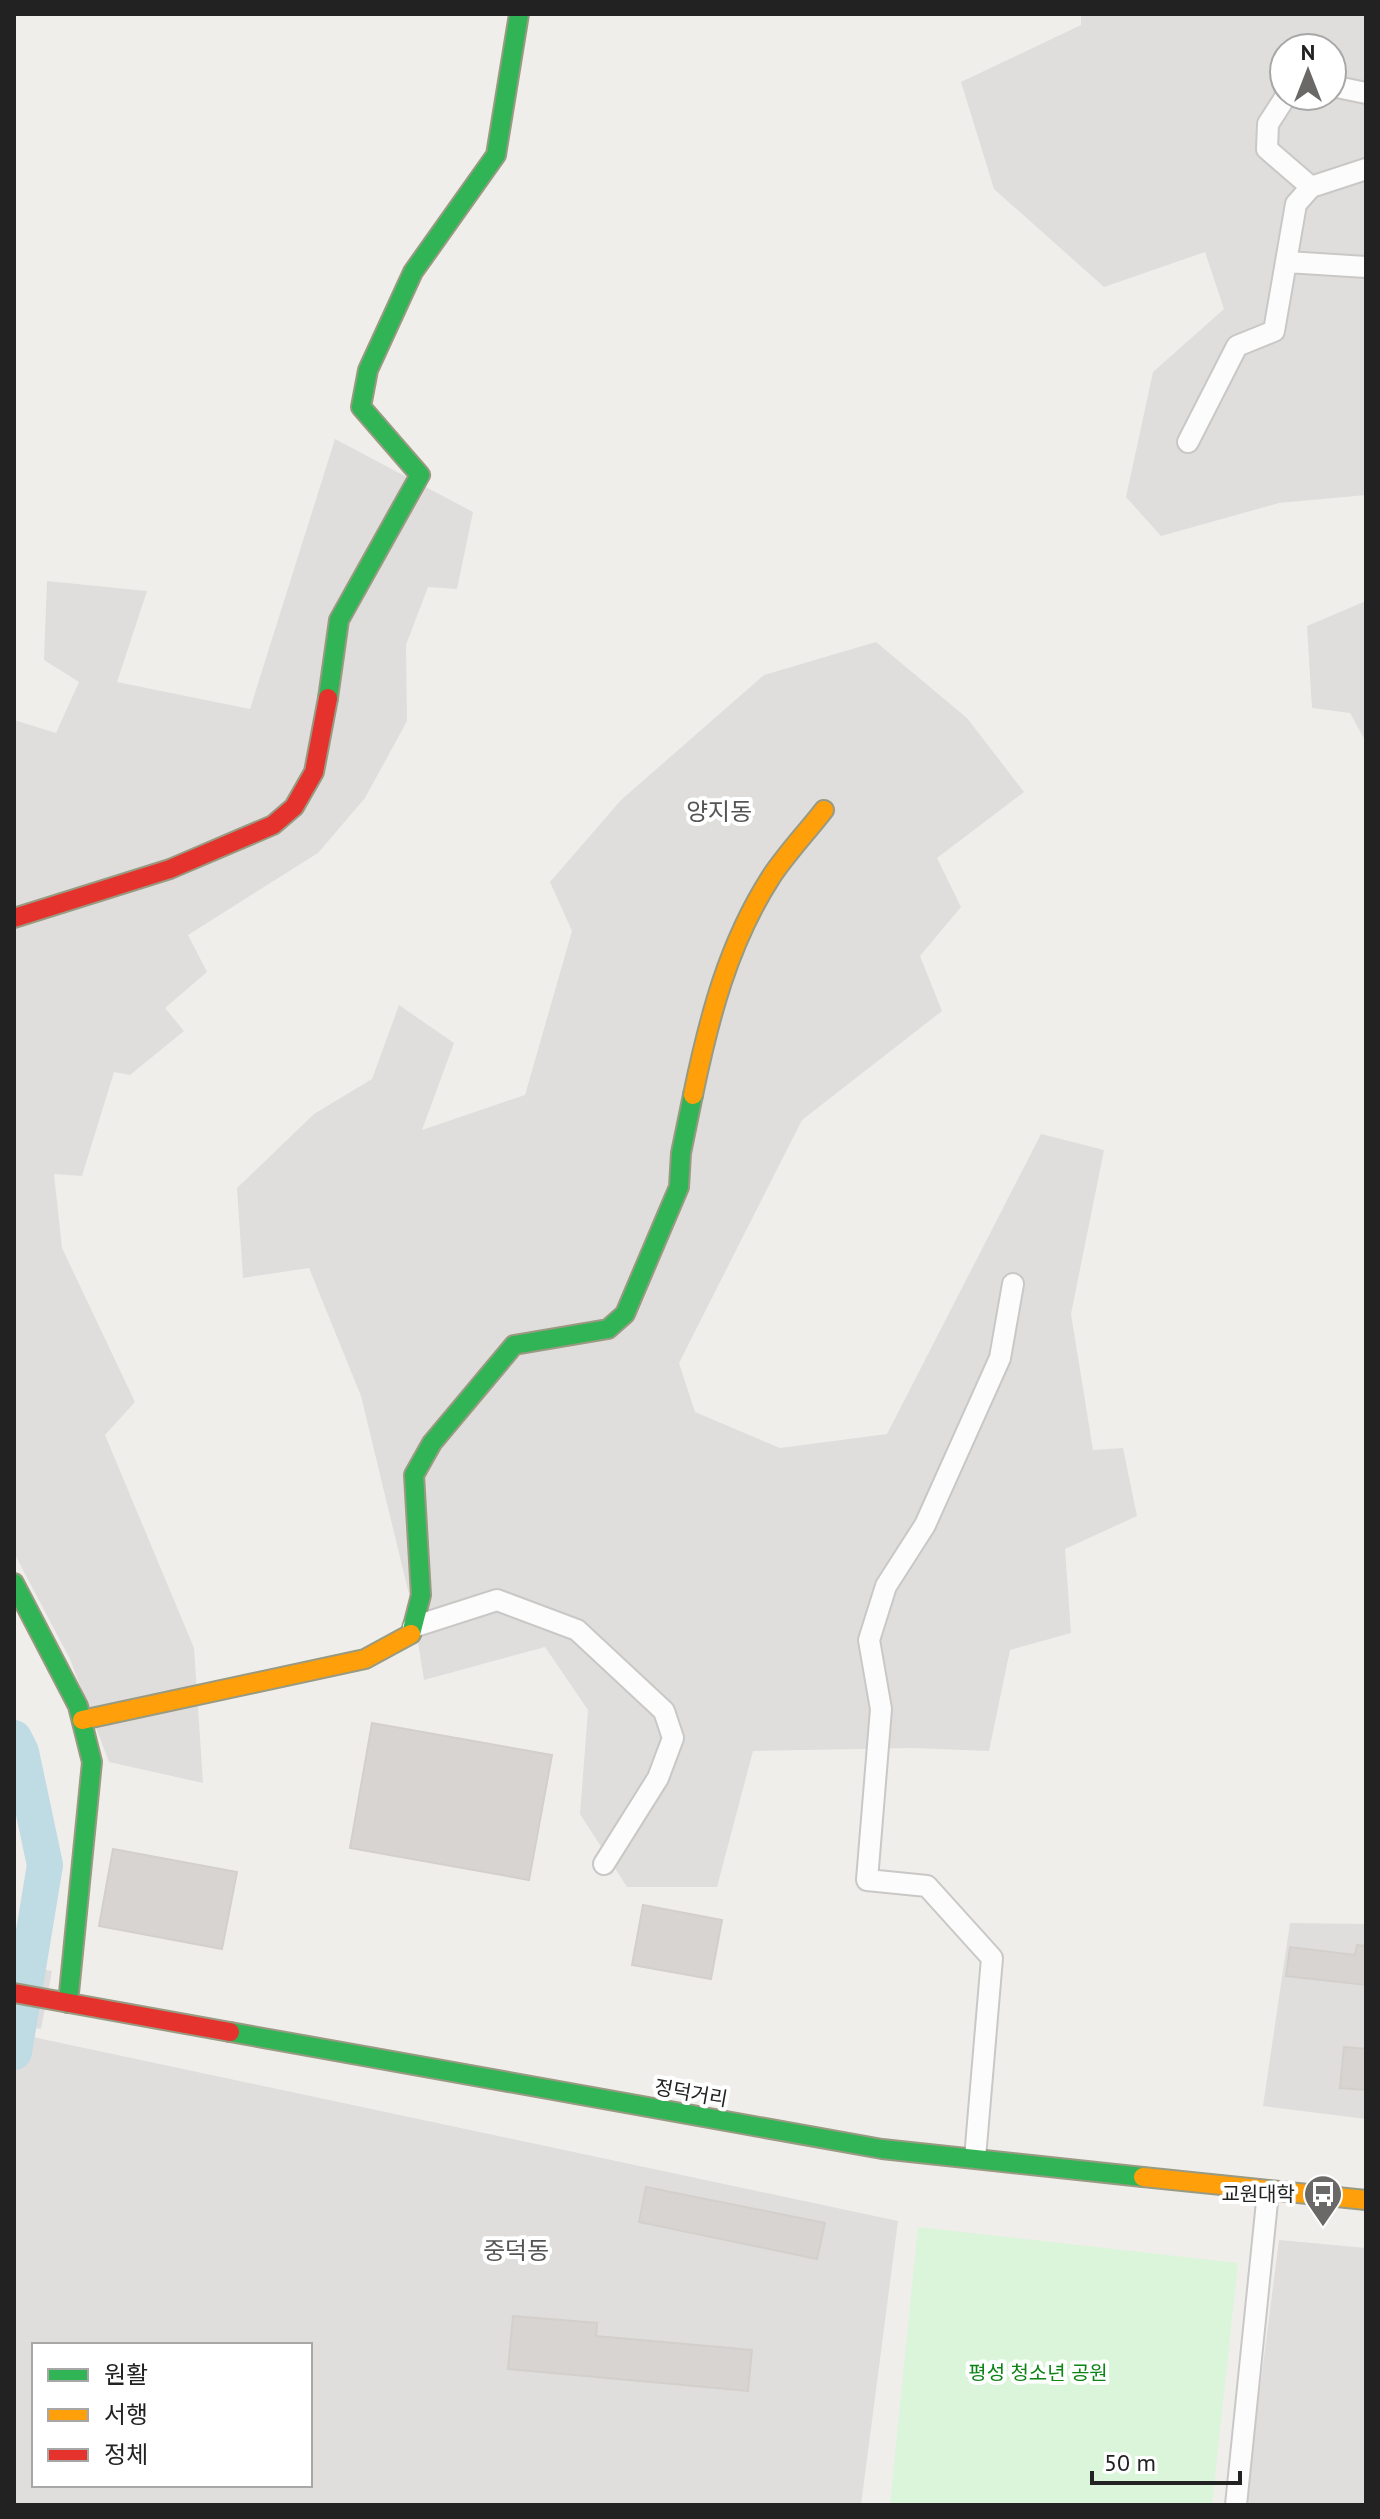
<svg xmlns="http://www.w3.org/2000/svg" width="1380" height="2519" viewBox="0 0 1380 2519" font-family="'PT Sans','Noto Sans KR',sans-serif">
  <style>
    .residential { fill: #dfdedc; fill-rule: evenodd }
    .park { fill: #daf5da }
    .pier { fill: #dedddd }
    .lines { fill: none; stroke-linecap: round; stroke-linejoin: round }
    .river { stroke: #bfdbe3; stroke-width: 36 }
    .building { fill: #d7d4d2; stroke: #d3d0cc; stroke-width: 2 }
    .street-casing { stroke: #c9c8c7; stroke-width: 24 }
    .fast-casing { stroke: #999a82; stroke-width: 22 }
    .slow-casing { stroke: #999a82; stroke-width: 22 }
    .jam-casing { stroke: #999a82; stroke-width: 22 }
    .street { stroke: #fdfcfc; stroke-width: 20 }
    .fast { stroke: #30b455; stroke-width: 18 }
    .slow { stroke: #ff9f0a; stroke-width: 18 }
    .jam { stroke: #e5322d; stroke-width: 18 }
    .labels { text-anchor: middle; stroke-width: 8; stroke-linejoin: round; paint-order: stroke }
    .street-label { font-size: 20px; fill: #222; stroke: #fff }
    .poi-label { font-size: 20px; fill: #222; stroke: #fff; text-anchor: end }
    .park-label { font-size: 20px; fill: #0c8416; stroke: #fff }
    .quarter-label { font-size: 24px; fill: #555; stroke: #fff }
  </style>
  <rect width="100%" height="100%" fill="#f0eeeb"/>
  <path class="residential" d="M1081 14H1366V495L1279 503 1161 536 1126 497 1153 372 1224 309 1205 252 1104 287 994 189 961 82 1081 25ZM1284 48H1332V96H1284Z
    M335 439 473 512 457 589 428 587 406 645 407 721 365 798 318 853 188 935 207 972 165 1008 184 1031 130 1075 114 1072 82 1176 54 1174 62 1248 135 1402 105 1435 194 1648 203 1783 109 1762 70 1659 14 1553V720L56 733 79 682 44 660 47 581 147 591 117 682 250 709Z
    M1366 601V742L1350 713 1312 708 1307 626Z
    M876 642 967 718 1024 792 937 858 961 907 920 956 942 1011 802 1120 679 1363 695 1412 780 1448 887 1434 1041 1134 1104 1150 1071 1314 1093 1450 1123 1448 1137 1516 1065 1549 1071 1633 1010 1650 989 1751 912 1748 753 1751 717 1887H627L580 1814 588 1710 545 1647 424 1680 413 1611 361 1396 309 1268 243 1278 237 1188 314 1114 372 1079 399 1005 454 1043 422 1130 525 1095 572 931 550 882 621 800 764 675Z
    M1290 1923 1366 1924V2119L1263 2106Z
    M14 2033 898 2221 861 2505H14ZM34 2345H310V2485H34Z
    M1279 2240 1366 2248V2505H1245Z"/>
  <path class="park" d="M918 2227 1238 2263 1212 2505H890Z"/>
  <path class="pier" d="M14 1964 52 1971 41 2029 14 2024Z"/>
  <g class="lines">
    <path class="river" d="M14 1738 21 1752 45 1865 14 2052"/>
  </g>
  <path class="building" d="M372 1723 552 1755 529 1880 350 1848Z
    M113 1849 237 1872 222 1949 99 1926Z
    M643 1905 722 1920 711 1979 632 1965Z
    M1357 1945 1366 1946V1985L1286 1976 1290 1947 1355 1955Z
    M1344 2047 1366 2049V2090L1340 2088Z
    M646 2187 825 2223 817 2259 639 2222Z
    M513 2316 597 2323 596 2336 752 2350 748 2391 508 2369Z"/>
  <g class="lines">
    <g class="street-casing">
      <path id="street" d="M1332 86 1366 93
        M1286 96 1268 124 1267 149 1311 187
        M1287 262 1366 267
        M1188 442 1237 346 1274 331 1296 204 1311 187 1366 169
        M413 1627 497 1600 577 1630 664 1711 673 1738 658 1778 604 1864
        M975 2158 992 1958 927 1886 867 1880 881 1709 869 1640 886 1586 925 1525 1000 1358 1013 1284
        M1236 2505 1268 2192"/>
    </g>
    <g class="fast-casing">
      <path id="fast" d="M328 698 339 620 420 475 361 407 368 370 413 272 496 155 519 14
        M14 1583 78 1706 92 1762 68 2003
        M411 1634 421 1595 414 1475 432 1443 514 1345 608 1329 625 1314 679 1187 681 1153 693 1095
        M230 2032 882 2149 1143 2177"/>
    </g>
    <g class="slow-casing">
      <path id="slow" d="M693 1095C709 1018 728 944 771 877 786 854 807 832 824 810
        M82 1720 365 1659 411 1634
        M1143 2177 1366 2200"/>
    </g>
    <g class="jam-casing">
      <path id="jam" d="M14 918 170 869 273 825 294 807 314 772 328 698
        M14 1993 230 2032"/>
    </g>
    <use href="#street" class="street"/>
    <use href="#fast" class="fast"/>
    <use href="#slow" class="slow"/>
    <use href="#jam" class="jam"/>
  </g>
  <defs>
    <g id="bus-pin" transform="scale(2)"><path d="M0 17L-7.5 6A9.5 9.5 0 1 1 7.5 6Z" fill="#6a6968" stroke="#fff"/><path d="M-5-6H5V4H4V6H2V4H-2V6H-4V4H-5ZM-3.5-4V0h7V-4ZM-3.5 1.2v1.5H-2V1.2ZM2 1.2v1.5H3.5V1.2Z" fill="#fff"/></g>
  </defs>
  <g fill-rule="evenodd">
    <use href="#bus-pin" x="1323" y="2194"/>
  </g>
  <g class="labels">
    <g class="street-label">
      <text transform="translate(691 2093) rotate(10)" y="7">정덕거리</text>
    </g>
    <g class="poi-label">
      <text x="1295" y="2201">교원대학</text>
    </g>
    <g class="park-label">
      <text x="1038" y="2380">평성 청소년 공원</text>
    </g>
    <g class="quarter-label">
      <text x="719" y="820">양지동</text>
      <text x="516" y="2259">중덕동</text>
    </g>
  </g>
  <rect width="1380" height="2519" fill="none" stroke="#222222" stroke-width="32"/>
  <rect x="32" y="2343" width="280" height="144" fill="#ffffff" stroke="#a7a7a7" stroke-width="2"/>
  <rect x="48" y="2369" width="40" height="12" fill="#30b455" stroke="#a7a7a7" stroke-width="2"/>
  <text x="104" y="2383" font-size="24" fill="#222222">원활</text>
  <rect x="48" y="2409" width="40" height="12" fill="#ff9f0a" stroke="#a7a7a7" stroke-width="2"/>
  <text x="104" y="2423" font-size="24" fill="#222222">서행</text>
  <rect x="48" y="2449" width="40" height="12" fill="#e5322d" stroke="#a7a7a7" stroke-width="2"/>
  <text x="104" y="2463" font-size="24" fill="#222222">정체</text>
  <g transform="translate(1308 72)"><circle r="38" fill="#ffffff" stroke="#a7a7a7" stroke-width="2"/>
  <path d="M0-6L14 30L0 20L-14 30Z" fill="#6a6968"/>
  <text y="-12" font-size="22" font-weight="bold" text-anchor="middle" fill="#222222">N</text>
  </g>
  <path d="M1092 2471v12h148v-12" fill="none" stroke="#222222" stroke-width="4"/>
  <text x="1104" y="2471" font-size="24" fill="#222222" stroke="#ffffff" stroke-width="6" paint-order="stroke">50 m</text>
</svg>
